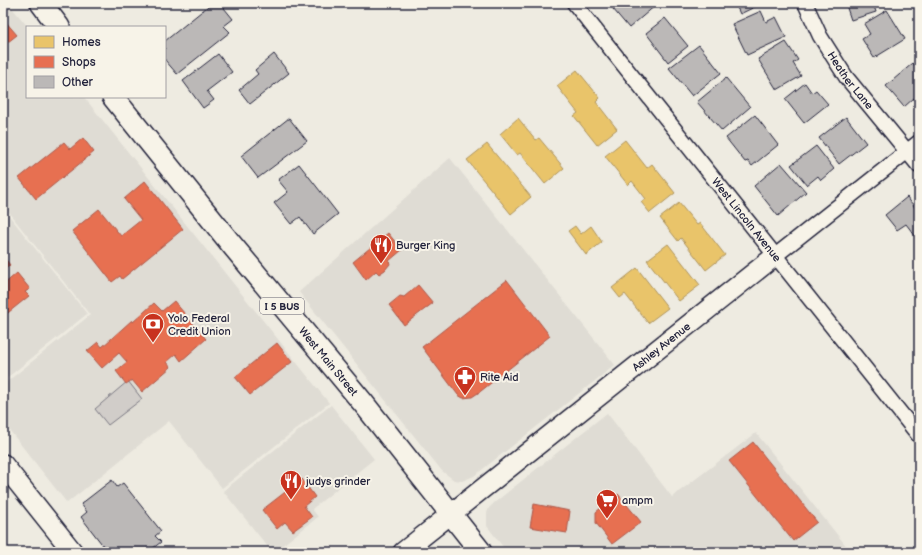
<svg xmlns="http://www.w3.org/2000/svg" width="922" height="555" viewBox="0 0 922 555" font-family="'Balsamiq Sans',sans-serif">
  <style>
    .built { fill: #dfdcd4 }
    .green { fill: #d1cdc9; stroke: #7a7882 }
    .homes { fill: #e9c46a; stroke: #ad935c }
    .shops { fill: #e76f51; stroke: #ac584a }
    .building { fill: #bbb8b7; stroke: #22223b }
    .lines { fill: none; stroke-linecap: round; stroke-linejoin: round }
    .street-casing { stroke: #22223b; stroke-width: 17 }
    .secondary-casing { stroke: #22223b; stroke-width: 22 }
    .primary-casing { stroke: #22223b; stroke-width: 24 }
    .street { stroke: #f7f3e8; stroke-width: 14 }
    .secondary { stroke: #f7f3e8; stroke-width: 19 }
    .primary { stroke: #f7f3e8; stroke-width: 21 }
    .labels { text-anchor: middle; stroke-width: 4; stroke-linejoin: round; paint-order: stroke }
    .shield { fill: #f7f3e8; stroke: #62616f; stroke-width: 1 }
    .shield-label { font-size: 10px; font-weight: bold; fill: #22223b }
    .street-label { font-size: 11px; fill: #22223b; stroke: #f7f3e8 }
    .poi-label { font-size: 11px; fill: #22223b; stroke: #f7f3e8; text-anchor: start }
  </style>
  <rect width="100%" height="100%" fill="#eeebe1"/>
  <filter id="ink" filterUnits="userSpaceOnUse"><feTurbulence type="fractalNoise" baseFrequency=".025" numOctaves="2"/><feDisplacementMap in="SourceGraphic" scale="8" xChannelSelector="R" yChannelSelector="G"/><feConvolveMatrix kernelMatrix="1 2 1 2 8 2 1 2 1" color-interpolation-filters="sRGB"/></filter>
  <g filter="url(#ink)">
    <path class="built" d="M3 3H8L28 27 27 97H84L329 403 222 488 169 421 67 503 3 422V385L90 315 3 205Z
      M450 158 615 365 474 476 462 481 454 480 442 471 299 292Z
      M3 208 87 314 3 381Z
      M331 405 374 459 312 509 318 517 274 552H272L223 491Z
      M607 413 672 497 756 433 851 552H507L487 526V513L489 508 494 503Z"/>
    <path class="green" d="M128 381 142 399 108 425 95 409Z"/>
    <path class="homes" d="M577 70 600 98 596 102 617 129 597 145 574 116 578 113 557 86Z
      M518 118 536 140 539 138 564 168 545 184 520 153 517 155 500 134Z
      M625 140 647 168 652 164 675 193 650 213 641 202 646 199 632 181 628 185 605 156Z
      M487 144 531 197 511 214 467 160Z
      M679 203 697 225 700 223 725 255 706 270 681 238 678 241 660 218Z
      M575 226 581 234 591 226 602 242 586 255 568 231Z
      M668 244 700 285 679 301 647 260Z
      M637 268 668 308 648 323 625 294 620 298 612 288Z"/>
    <path class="shops" d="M5 21 17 35 3 46V23Z
      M83 138 94 152 36 199 19 178 64 142 70 149Z
      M145 181 183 229 122 279 120 276 112 282 72 231 99 209 121 236 141 220 124 199Z
      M388 233 402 250 389 261 390 264 385 270 379 274 376 271 366 280 353 262Z
      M3 256 10 265 3 271Z
      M17 273 30 289 25 292 29 296 4 316 3 285Z
      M507 280 550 336 481 391 472 397 463 398 458 395 422 347Z
      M418 285 433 303 404 325 389 305 400 296 404 297Z
      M174 301 206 339 181 361 176 354 167 362 171 367 142 392 132 380 126 384 116 371 127 362 119 353 102 368 87 351 98 342 102 347 132 320 133 322 154 303 162 311Z
      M277 343 292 362 250 395 235 377Z
      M753 442 817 522 793 541 729 461Z
      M302 479 315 497 304 506 312 517 293 531 285 522 277 529 262 510Z
      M618 494 641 522 612 544 596 523V512Z
      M534 504 570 511 567 533 530 527Z"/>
    <path class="building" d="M212 3H220L233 19 224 26 230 32 177 74 165 60V41Z
      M608 3H655L656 5 629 28Z
      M735 3H763L740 14Z
      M841 3H873L876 12 851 20 846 5 842 6Z
      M887 10 905 39 874 58 862 39 870 34 864 24Z
      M761 11 766 22 776 17 786 37 747 55 732 24Z
      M665 18 688 46 668 62 646 33Z
      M786 42 798 60 793 63 801 76 777 90 758 59Z
      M699 45 721 73 692 96 669 68Z
      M218 54 232 72 207 91 214 100 203 108 183 81Z
      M274 54 289 73 250 104 239 90 258 74 255 70Z
      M913 63 919 71V103L914 98 904 107 886 86Z
      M726 78 750 107 722 131 697 102Z
      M805 83 812 93 816 90 828 104 804 123 785 99Z
      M755 115 778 145 752 166 748 161 745 162 726 138Z
      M846 117 866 143 839 164 819 138Z
      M289 118 307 141 258 178 241 156Z
      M816 146 834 169 821 180 818 176 807 185 791 165Z
      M781 163 806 192 778 216 754 186Z
      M299 164 338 214 313 234 300 217 291 224 274 203 288 192 278 180Z
      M907 197 916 209 919 207V241L906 224 897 230 885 215Z
      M112 480 117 487 123 483 161 531 155 536 161 542 148 552H108L81 517 87 512 81 504Z"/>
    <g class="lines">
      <g class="street-casing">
        <g id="street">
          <path id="s1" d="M574 3 919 436"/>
          <path id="s2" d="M805 3 820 36 846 77 919 166"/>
          <path d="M775 256 919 142"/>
        </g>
      </g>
      <g class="secondary-casing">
        <g id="secondary">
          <path d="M3 464 73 552"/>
          <path id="s3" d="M403 552 775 256"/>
        </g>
      </g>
      <g class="primary-casing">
        <g id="primary">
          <path d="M41 3 59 27"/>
          <path id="s4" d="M113 97 232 245 364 404 481 552"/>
        </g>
      </g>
      <use href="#street" class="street"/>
      <use href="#secondary" class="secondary"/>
      <use href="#primary" class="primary"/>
    </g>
  </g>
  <defs>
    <g id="restaurant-pin" transform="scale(1.15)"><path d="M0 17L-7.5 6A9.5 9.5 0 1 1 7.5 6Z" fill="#c8321e" stroke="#f7f3e8"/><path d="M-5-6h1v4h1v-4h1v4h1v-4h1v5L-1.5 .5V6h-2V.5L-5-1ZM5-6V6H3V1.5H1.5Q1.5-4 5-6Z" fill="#fff"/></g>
    <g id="bank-pin" transform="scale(1.15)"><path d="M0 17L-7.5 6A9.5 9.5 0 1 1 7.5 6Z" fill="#c8321e" stroke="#f7f3e8"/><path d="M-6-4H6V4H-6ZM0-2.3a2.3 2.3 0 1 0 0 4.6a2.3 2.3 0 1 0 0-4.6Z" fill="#fff"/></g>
    <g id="pharmacy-pin" transform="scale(1.15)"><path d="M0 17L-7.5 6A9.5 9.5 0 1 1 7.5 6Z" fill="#c8321e" stroke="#f7f3e8"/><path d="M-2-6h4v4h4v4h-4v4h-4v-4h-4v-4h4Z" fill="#fff"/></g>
    <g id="supermarket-pin" transform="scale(1.15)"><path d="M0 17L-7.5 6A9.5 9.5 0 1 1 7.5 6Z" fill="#c8321e" stroke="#f7f3e8"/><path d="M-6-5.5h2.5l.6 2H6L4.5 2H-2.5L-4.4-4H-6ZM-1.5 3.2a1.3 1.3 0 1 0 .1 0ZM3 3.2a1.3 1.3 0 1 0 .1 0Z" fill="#fff"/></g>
  </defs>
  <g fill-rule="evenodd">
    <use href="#restaurant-pin" x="381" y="245"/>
    <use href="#bank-pin" x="153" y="324"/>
    <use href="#pharmacy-pin" x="465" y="377"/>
    <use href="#restaurant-pin" x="291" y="481"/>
    <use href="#supermarket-pin" x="607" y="500"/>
  </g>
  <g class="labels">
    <rect class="shield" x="260" y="298" width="44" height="16" rx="3"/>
    <g class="shield-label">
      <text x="282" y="310">I 5 BUS</text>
    </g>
    <g class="street-label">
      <text dy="4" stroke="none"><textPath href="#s2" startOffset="90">Heather Lane</textPath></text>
      <text dy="4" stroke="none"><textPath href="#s1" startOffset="277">West Lincoln Avenue</textPath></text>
      <text dy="4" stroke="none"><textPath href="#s3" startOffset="330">Ashley Avenue</textPath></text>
      <text dy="4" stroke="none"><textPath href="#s4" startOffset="341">West Main Street</textPath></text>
    </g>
    <g class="poi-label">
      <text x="396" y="249">Burger King</text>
      <text x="168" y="322">Yolo Federal<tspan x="168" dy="13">Credit Union</tspan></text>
      <text x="480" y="381">Rite Aid</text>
      <text x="306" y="485">judys grinder</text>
      <text x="622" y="504">ampm</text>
    </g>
  </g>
  <rect width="922" height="555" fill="none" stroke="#f7f3e8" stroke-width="16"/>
  <rect x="8" y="8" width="906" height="539" fill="none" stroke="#22223b" stroke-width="1.5" filter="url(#ink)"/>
  <rect x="26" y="26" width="140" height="72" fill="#f7f3e8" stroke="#a29fa3"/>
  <rect x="34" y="36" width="20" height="12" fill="#e9c46a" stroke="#a29fa3"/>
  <text x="62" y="46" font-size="12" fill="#22223b">Homes</text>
  <rect x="34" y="56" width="20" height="12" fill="#e76f51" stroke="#a29fa3"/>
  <text x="62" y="66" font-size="12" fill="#22223b">Shops</text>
  <rect x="34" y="76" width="20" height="12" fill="#bbb8b7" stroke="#a29fa3"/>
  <text x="62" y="86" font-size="12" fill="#22223b">Other</text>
</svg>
